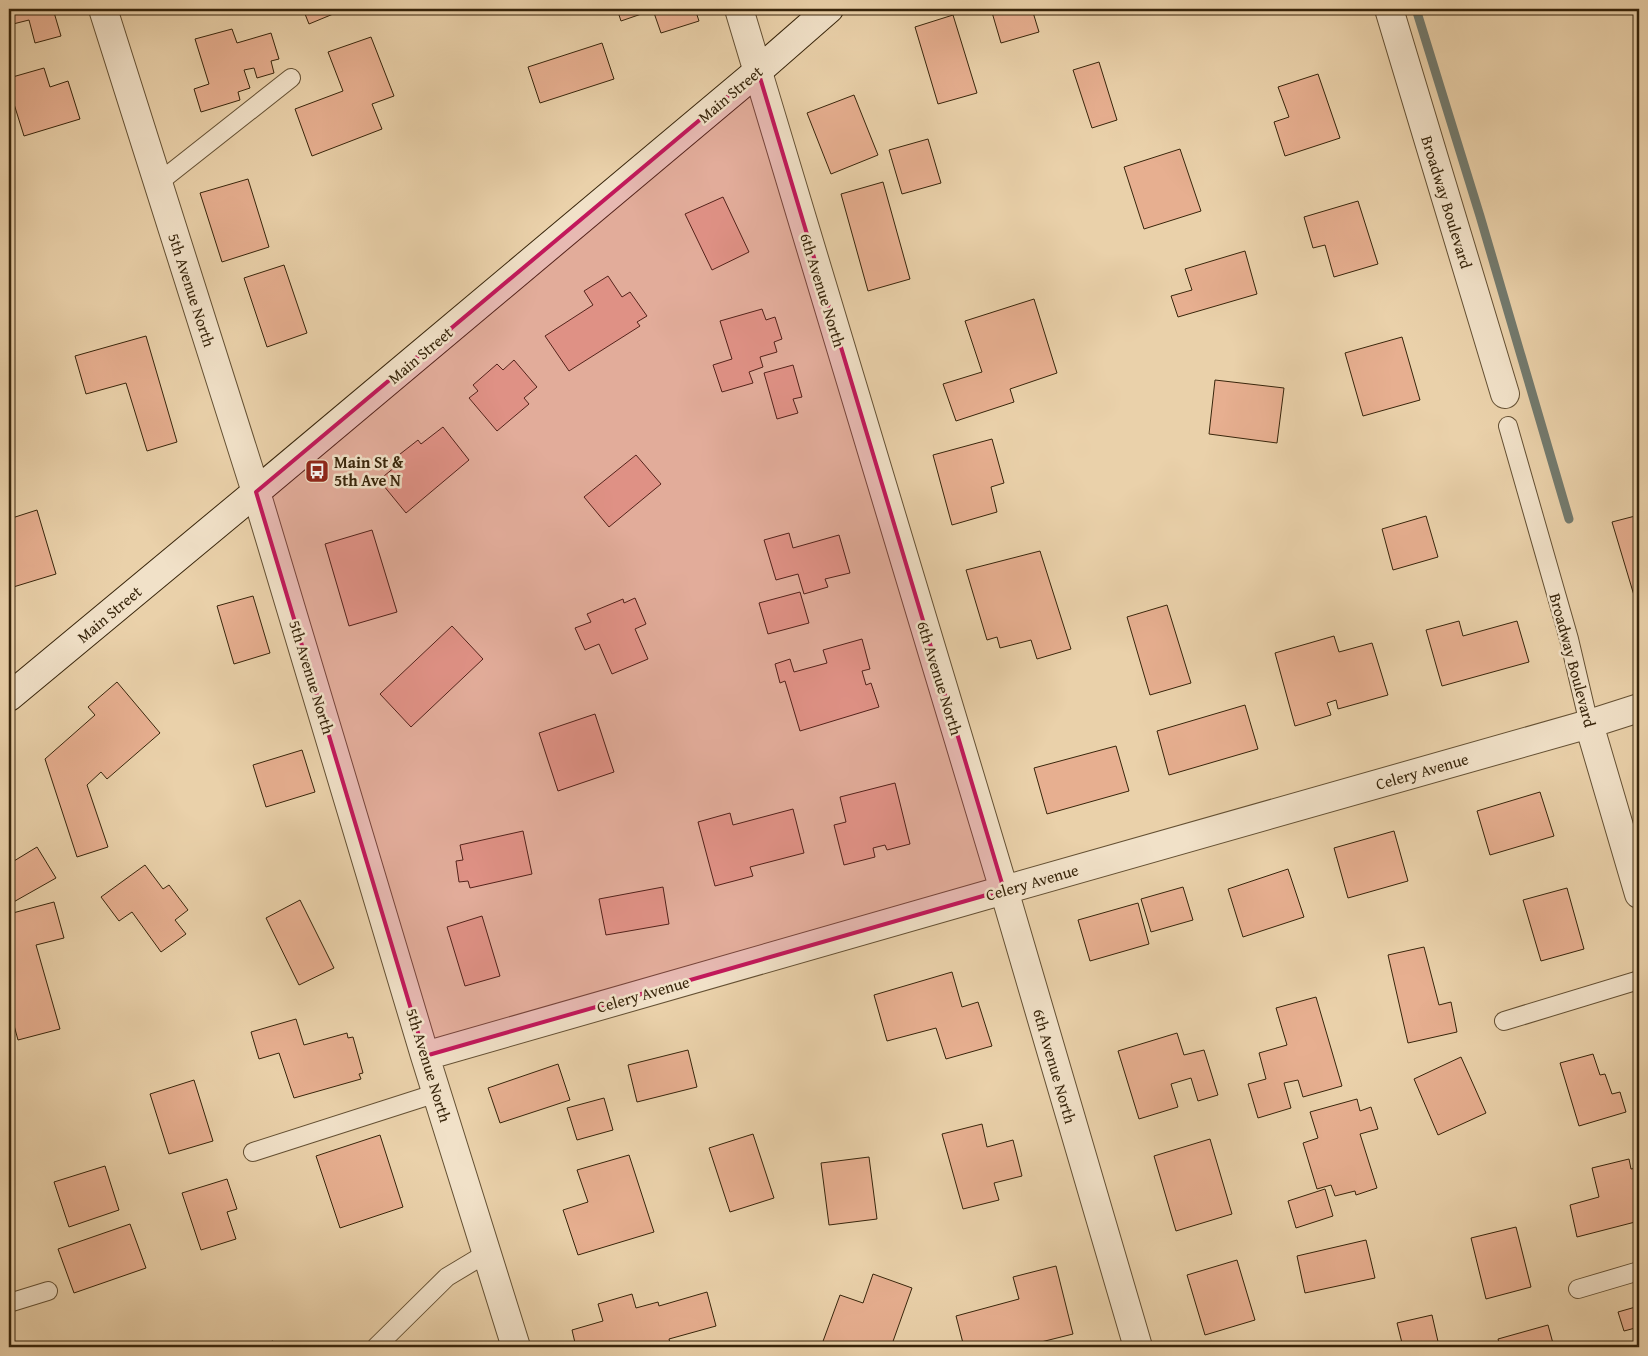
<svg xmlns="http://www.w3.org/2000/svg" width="1648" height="1356" viewBox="0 0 1648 1356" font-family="'Gentium Book Plus',serif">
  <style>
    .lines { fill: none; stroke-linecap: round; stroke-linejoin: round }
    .stream { stroke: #737b6f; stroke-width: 9 }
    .building { fill: #e7af90; stroke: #38250b }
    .lane-casing { stroke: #645033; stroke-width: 20 }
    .street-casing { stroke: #645033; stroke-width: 30 }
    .secondary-casing { stroke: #38250b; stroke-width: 30 }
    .lane { stroke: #f1e1c8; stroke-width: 18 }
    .street { stroke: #f1e1c8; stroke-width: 28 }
    .secondary { stroke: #f1e1c8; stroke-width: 28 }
    .marked { fill: #c2185b; fill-opacity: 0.2; stroke: #c2185b; stroke-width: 4; stroke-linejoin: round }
    .labels { text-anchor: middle; stroke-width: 5; stroke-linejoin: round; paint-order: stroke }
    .street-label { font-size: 16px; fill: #38250b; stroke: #f1e1c8 }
    .poi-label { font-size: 16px; font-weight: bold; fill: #38250b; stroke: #f1e1c8; text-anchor: start }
  </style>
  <rect width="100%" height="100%" fill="#ead1aa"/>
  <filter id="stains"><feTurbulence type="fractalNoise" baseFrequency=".004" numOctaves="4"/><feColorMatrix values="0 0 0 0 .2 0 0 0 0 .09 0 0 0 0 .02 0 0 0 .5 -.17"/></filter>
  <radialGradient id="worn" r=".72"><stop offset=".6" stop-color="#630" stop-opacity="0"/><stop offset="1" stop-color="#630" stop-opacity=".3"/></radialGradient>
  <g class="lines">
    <path class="stream" d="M1416 9 1480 216 1569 519"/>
  </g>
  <path class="building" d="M9 9H53L61 36 35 43 29 20 9 25Z
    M303 9H336L338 12 309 24Z
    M617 9H695L699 21 661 33 653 10 621 21Z
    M991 9H1032L1039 32 1001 43Z
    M953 15 977 93 938 104 915 27Z
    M232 29 237 43 271 33 279 59 271 61 274 73 257 78 254 68 244 70 250 88 238 92 240 100 201 112 194 89 209 84 195 39Z
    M371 37 394 96 372 104 382 129 312 156 295 109 343 91 328 52Z
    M602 43 614 79 540 103 528 67Z
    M1099 62 1117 120 1092 128 1073 70Z
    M44 68 50 87 68 81 80 119 24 136 9 88V78Z
    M1318 74 1340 138 1285 156 1274 122 1289 117 1278 87Z
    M854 95 878 155 831 174 807 113Z
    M928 139 941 183 902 194 889 150Z
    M1180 149 1201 211 1144 229 1124 167Z
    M248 179 269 247 222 262 200 193Z
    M883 182 910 279 868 291 841 194Z
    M723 197 749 252 712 270 685 214Z
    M1358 201 1378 264 1334 277 1325 245 1313 248 1304 217Z
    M1245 251 1257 294 1178 317 1171 296 1192 290 1185 269Z
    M284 265 307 333 267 347 244 278Z
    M608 276 622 297 630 292 647 316 637 322 640 326 569 371 545 336 593 305 584 291Z
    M1034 299 1057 373 1010 389 1014 402 956 421 943 384 982 372 965 321Z
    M762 309 766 320 775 317 782 339 774 342 777 352 760 357 763 367 749 372 753 383 722 392 713 365 732 359 720 321Z
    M146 336 177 442 147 451 126 383 86 394 75 356Z
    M1402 337 1420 400 1363 416 1345 353Z
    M514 360 537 387 524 398 529 404 497 431 469 398 478 391 473 385 497 364 503 370Z
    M793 365 802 397 793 399 798 413 777 419 764 373Z
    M1215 380 1284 388 1277 443 1209 434Z
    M443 427 469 460 406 513 379 480 400 463 395 458 418 440 421 444Z
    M992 439 1004 483 991 487 997 512 952 525 933 455Z
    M636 455 661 484 609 527 584 497Z
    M37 510 56 574 10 588 9 519Z
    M1639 515V612L1612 522Z
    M1426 516 1438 557 1393 570 1382 529Z
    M372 530 397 612 349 626 325 544Z
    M789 533 793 548 839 535 850 573 825 579 828 587 804 594 798 574 776 580 764 540Z
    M1040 551 1071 649 1037 659 1031 640 1000 648 997 637 987 640 966 570Z
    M800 592 809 623 768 634 759 603Z
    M253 596 270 653 234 664 217 606Z
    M635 598 646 624 635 629 648 659 612 674 599 644 585 650 575 628 591 622 587 614 623 599 624 603Z
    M1167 605 1191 683 1150 695 1127 617Z
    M1459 621 1463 636 1517 621 1529 662 1442 686 1426 630Z
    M452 626 483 659 411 727 380 694Z
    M1334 636 1339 652 1372 643 1388 695 1338 709 1336 700 1327 703 1331 715 1295 726 1275 653Z
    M862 639 870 669 862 671 866 685 871 683 879 707 800 731 785 681 780 683 775 664 790 659 794 672 827 663 823 650Z
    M117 682 160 733 107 779 101 772 87 785 108 847 77 857 45 759 95 715 88 707Z
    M1245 705 1258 749 1169 775 1157 731Z
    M595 714 614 772 558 791 539 733Z
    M1116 746 1129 791 1047 814 1034 768Z
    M302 750 315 792 266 807 253 765Z
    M895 783 910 844 887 850 885 845 873 848 875 857 844 865 834 825 846 822 840 797Z
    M1540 792 1554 836 1490 855 1477 811Z
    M793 809 804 853 750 867 753 876 715 886 698 822 730 813 733 825Z
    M523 831 532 874 470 888 468 881 459 882 456 861 463 860 460 845Z
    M1394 831 1408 881 1348 898 1334 848Z
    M37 847 56 878 10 904 9 902V864Z
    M145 865 163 889 169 885 188 910 175 920 186 934 161 952 132 912 119 921 101 897Z
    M1288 869 1304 917 1243 937 1228 889Z
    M663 887 669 924 606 935 599 899Z
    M1183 887 1193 920 1151 932 1141 899Z
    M1567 888 1584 949 1541 961 1523 900Z
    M300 900 334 968 299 985 266 918Z
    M54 902 64 938 36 945 60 1029 18 1040 9 1007V914Z
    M1138 903 1149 944 1090 961 1078 920Z
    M482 916 500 976 465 986 447 927Z
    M1424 947 1439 1005 1451 1002 1457 1032 1408 1043 1388 955Z
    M952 972 962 1007 978 1002 992 1046 946 1059 936 1028 887 1041 874 995Z
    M1316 997 1342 1086 1303 1097 1298 1080 1284 1083 1291 1108 1258 1118 1248 1084 1266 1079 1259 1053 1287 1045 1276 1008Z
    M296 1019 304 1045 347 1033 348 1038 353 1037 363 1073 359 1074 361 1079 294 1098 279 1053 259 1059 251 1032Z
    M1177 1033 1184 1055 1204 1050 1218 1095 1198 1101 1191 1078 1171 1084 1178 1107 1139 1119 1118 1051Z
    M688 1050 697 1087 637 1102 628 1065Z
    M1593 1054 1600 1075 1605 1074 1612 1094 1620 1092 1626 1112 1579 1126 1560 1063Z
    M1461 1057 1486 1113 1438 1135 1414 1079Z
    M558 1064 570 1100 500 1123 488 1088Z
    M194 1080 213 1141 169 1154 150 1094Z
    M604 1098 613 1130 577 1140 567 1108Z
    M1357 1099 1360 1111 1371 1107 1378 1129 1360 1134 1377 1188 1356 1195 1355 1191 1335 1196 1331 1185 1317 1189 1303 1143 1318 1138 1310 1112Z
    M982 1124 987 1147 1013 1140 1022 1176 994 1183 999 1200 963 1209 942 1134Z
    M753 1134 774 1198 730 1212 709 1148Z
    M380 1135 403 1207 340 1228 316 1156Z
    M1210 1139 1232 1214 1176 1231 1154 1156Z
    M629 1155 654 1232 578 1255 563 1210 588 1202 577 1170Z
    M869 1157 877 1219 829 1225 821 1163Z
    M1629 1159 1631 1169 1636 1168 1639 1182V1221L1577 1237 1570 1205 1599 1197 1592 1168Z
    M105 1166 119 1210 69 1227 54 1182Z
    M227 1179 237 1209 227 1212 236 1239 201 1250 182 1193Z
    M1325 1189 1333 1216 1296 1228 1288 1201Z
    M130 1224 146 1268 74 1293 58 1249Z
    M1516 1227 1531 1287 1486 1299 1471 1238Z
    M1366 1240 1375 1278 1305 1293 1297 1256Z
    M1237 1260 1255 1320 1205 1335 1187 1275Z
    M1056 1266 1073 1334 1021 1347H964L956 1316 1019 1299 1013 1277Z
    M873 1274 912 1288 891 1347H830L822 1344 840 1295 863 1303Z
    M707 1292 716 1326 669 1339 670 1343 657 1347H576L572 1330 603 1321 598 1304 632 1294 636 1308 658 1302 659 1306Z
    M1639 1306V1327L1624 1331 1618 1312Z
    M1432 1315 1439 1346 1403 1347 1397 1323Z
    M1548 1325 1554 1347H1500L1498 1339Z
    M273 1341 275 1347H252Z"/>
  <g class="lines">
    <g class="lane-casing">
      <path id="lane" d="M158 183 291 78
        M1508 426 1569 639 1589 724
        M1504 1021 1639 980
        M253 1152 437 1093
        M1578 1289 1639 1271
        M9 1303 48 1291
        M376 1347 447 1277 487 1253"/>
    </g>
    <g class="street-casing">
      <path id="street" d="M103 9 256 492 425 1056 516 1347
        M739 9 1004 890 1138 1347
        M1389 9 1505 394
        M1589 724 1639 894
        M425 1056 1004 890 1589 724 1639 708"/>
    </g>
    <g class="secondary-casing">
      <path id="secondary" d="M9 697 256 492 758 71 829 9"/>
    </g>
    <use href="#lane" class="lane"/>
    <use href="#street" class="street"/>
    <use href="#secondary" class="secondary"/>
  </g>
  <path class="marked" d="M758 71 1004 890 425 1056 256 492Z"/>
  <defs>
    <g id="bus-square" transform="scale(1.25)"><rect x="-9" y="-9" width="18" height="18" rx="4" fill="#8f2418" stroke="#f1e1c8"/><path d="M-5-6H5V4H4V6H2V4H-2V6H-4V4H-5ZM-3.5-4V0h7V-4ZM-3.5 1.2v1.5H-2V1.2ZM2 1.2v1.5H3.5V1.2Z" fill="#fff"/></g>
  </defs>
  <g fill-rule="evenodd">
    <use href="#bus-square" x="317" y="471"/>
  </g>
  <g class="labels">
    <g class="street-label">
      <text transform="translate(730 94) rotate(-40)" y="6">Main Street</text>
      <text transform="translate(1447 202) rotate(73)" y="6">Broadway Boulevard</text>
      <text transform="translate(192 290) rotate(72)" y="6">5th Avenue North</text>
      <text transform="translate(823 290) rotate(73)" y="6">6th Avenue North</text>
      <text transform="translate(420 355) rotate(-40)" y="6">Main Street</text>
      <text transform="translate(109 614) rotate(-40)" y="6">Main Street</text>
      <text transform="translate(1573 660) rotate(75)" y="6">Broadway Boulevard</text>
      <text transform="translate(312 677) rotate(73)" y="6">5th Avenue North</text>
      <text transform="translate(940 678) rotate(73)" y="6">6th Avenue North</text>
      <text transform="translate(1422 771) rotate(-16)" y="6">Celery Avenue</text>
      <text transform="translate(1032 882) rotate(-16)" y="6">Celery Avenue</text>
      <text transform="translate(643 994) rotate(-16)" y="6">Celery Avenue</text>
      <text transform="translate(429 1065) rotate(73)" y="6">5th Avenue North</text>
      <text transform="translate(1055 1066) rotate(74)" y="6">6th Avenue North</text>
    </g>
    <g class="poi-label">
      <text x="334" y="468">Main St &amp;<tspan x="334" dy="18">5th Ave N</tspan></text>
    </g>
  </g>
  <rect width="1648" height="1356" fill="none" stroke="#ead1aa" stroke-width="30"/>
  <rect x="10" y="10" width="1628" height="1336" fill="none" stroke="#38250b" stroke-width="2.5"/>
  <rect x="15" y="15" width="1618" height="1326" fill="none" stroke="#38250b"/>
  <rect width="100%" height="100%" filter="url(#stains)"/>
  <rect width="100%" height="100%" fill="url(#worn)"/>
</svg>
